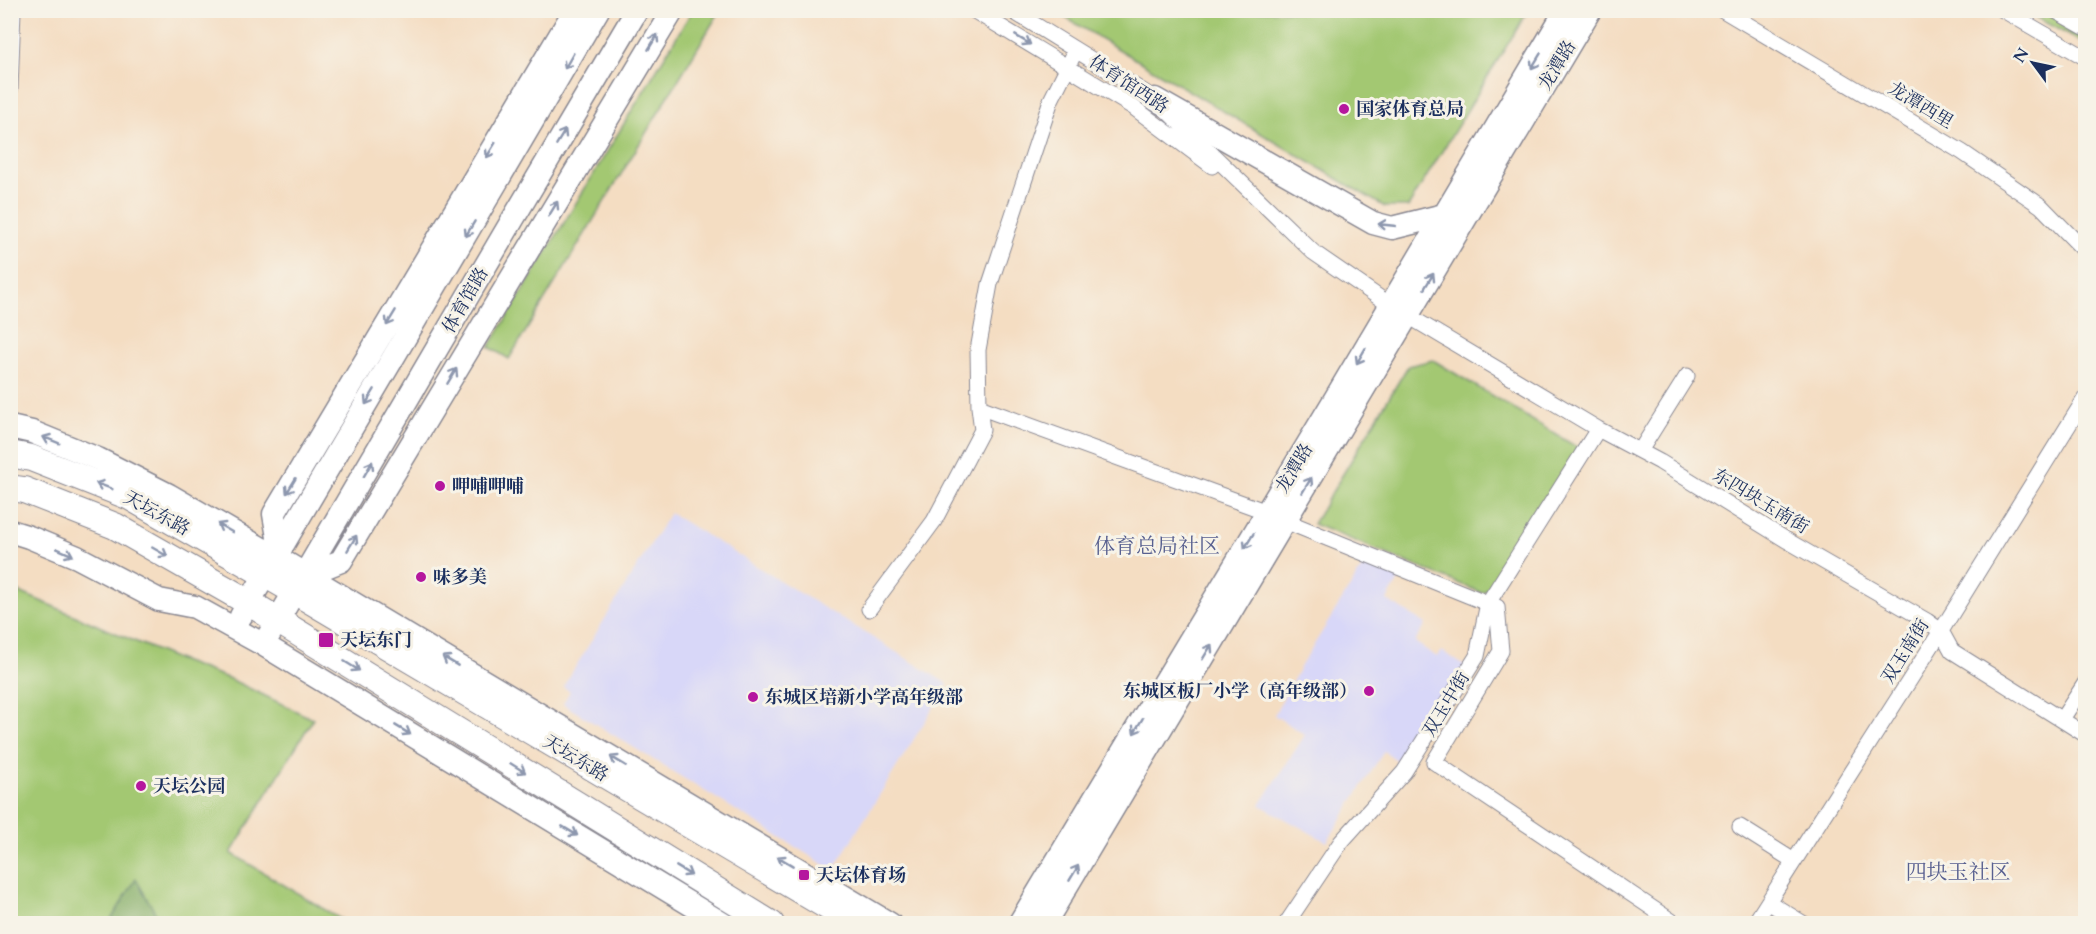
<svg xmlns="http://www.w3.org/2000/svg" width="2096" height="934" viewBox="0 0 2096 934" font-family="Cardo,'Noto Serif SC',serif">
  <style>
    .built { fill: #d8d7f8 }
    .green { fill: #a3c872; stroke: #5f7c68; stroke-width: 1.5 }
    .forest { fill: #82ac64; stroke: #4e6e61; stroke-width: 1.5 }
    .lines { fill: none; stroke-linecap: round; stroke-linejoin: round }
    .street-casing { stroke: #888690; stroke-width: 17 }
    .secondary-casing { stroke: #888690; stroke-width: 25 }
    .primary-casing { stroke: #888690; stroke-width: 28 }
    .street { stroke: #fff; stroke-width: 15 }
    .secondary { stroke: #fff; stroke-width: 22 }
    .primary { stroke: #fff; stroke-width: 26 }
    .oneway { stroke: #8d97ae }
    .poi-dot { fill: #b5179e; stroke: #f7f3e8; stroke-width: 2 }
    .labels { text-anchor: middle; stroke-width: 6; stroke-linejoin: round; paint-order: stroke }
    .street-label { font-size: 18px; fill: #1b2f5e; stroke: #f7f3e8 }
    .poi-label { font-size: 18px; font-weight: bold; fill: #1b2f5e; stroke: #f7f3e8; text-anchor: start }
    .quarter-label { font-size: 21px; fill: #586090; stroke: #f7f3e8 }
  </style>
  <rect width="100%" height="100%" fill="#f7f3e8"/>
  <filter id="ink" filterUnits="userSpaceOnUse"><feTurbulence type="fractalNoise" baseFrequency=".0167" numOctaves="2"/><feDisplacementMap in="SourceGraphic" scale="12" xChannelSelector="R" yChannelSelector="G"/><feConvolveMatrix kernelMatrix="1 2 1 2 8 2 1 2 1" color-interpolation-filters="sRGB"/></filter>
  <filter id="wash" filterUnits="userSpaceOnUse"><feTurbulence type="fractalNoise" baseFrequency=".008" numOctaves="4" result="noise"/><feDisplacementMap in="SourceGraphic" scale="24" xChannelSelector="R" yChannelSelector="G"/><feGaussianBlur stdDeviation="1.35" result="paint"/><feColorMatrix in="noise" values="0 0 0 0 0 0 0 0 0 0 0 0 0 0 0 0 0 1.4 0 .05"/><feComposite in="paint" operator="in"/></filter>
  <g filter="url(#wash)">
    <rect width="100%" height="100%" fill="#f4ddc2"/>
    <path class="built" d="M670 513 948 684 833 870 563 704 570 691 563 687Z
      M1368 558 1400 578 1387 600 1426 624 1415 642 1437 657 1442 651 1466 667 1402 764 1384 751 1327 842 1260 805 1305 735 1274 715 1302 664Z"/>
    <path class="green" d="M692 11H720L509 359 489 347Z
      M1054 11H1528L1408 207H1385Z
      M2024 11H2085V44Z
      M1433 360 1580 449 1492 587 1482 593 1313 524 1408 366Z
      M10 588 179 660 230 679 313 719 231 853 347 923H11Z"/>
    <path class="forest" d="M136 879 161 923H109Z"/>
  </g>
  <g filter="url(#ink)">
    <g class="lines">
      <g class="street-casing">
        <path id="street" d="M973 10 1133 107 1212 166
          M1011 10 1155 99 1313 252 1390 305 1598 429 1660 462 1788 541 1927 621 1941 631 1952 651 2086 735
          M1723 10 1962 152 2041 206 2086 252
          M2003 10 2086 58
          M2054 10 2086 28
          M10 90 13 10
          M979 407 1267 512
          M1640 451 1687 376
          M1285 521 1497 607 1501 651 1434 762 1676 924
          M869 609 934 521 982 430 979 407 978 350 990 284 1051 100 1076 50
          M2062 719 2086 682
          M1740 827 1794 861
          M1768 902 1804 924
          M1286 924 1341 842 1404 772 1477 656 1488 603 1598 429
          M1754 924 1941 631 2086 397"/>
      </g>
      <g class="secondary-casing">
        <path id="secondary" d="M1155 99 1373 223 1392 228 1444 215
          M10 427 32 432 98 459 169 495 276 557 890 924
          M10 531 29 537 77 557 159 600 195 607 264 645 723 924
          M276 553 278 537 274 514 575 10
          M306 575 341 561 673 10
          M241 616 598 10
          M269 635 513 219 637 10
          M1019 924 1335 399 1566 10
          M1044 924 1590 10"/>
      </g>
      <g class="primary-casing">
        <path id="primary" d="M10 454 31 458 130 497 296 592 857 924
          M10 488 24 490 115 526 248 602 771 924"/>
      </g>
      <use href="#street" class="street"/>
      <use href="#secondary" class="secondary"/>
      <use href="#primary" class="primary"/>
    </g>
    <defs><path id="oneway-shaft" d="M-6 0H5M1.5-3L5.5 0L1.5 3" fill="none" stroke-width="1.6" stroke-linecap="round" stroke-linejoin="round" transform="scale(1.5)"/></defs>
    <g class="oneway">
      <use href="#oneway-shaft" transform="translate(1023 40) rotate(31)"/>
      <use href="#oneway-shaft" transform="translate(653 42) rotate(-59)"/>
      <use href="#oneway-shaft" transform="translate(569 61) rotate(120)"/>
      <use href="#oneway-shaft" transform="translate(1536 61) rotate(121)"/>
      <use href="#oneway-shaft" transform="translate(561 137) rotate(-59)"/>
      <use href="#oneway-shaft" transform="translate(491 150) rotate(121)"/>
      <use href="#oneway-shaft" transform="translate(553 209) rotate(-59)"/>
      <use href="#oneway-shaft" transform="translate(1387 225) rotate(-174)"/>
      <use href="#oneway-shaft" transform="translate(470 229) rotate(121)"/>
      <use href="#oneway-shaft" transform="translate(1429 281) rotate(-59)"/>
      <use href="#oneway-shaft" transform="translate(391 318) rotate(121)"/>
      <use href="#oneway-shaft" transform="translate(1361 356) rotate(120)"/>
      <use href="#oneway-shaft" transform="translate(452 376) rotate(-59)"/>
      <use href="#oneway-shaft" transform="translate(370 397) rotate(121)"/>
      <use href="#oneway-shaft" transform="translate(51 440) rotate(-158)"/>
      <use href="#oneway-shaft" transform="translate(368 469) rotate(-60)"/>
      <use href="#oneway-shaft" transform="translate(1307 485) rotate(-59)"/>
      <use href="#oneway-shaft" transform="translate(104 486) rotate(-159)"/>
      <use href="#oneway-shaft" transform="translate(291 486) rotate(121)"/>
      <use href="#oneway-shaft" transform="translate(225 528) rotate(-150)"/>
      <use href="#oneway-shaft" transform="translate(1249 541) rotate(121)"/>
      <use href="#oneway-shaft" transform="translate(352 543) rotate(-59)"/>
      <use href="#oneway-shaft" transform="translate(65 552) rotate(24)"/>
      <use href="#oneway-shaft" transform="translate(160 552) rotate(30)"/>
      <use href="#oneway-shaft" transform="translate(1207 652) rotate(-59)"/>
      <use href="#oneway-shaft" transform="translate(450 661) rotate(-149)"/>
      <use href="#oneway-shaft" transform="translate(352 666) rotate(32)"/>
      <use href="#oneway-shaft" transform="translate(1138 726) rotate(121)"/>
      <use href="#oneway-shaft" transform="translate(403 730) rotate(31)"/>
      <use href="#oneway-shaft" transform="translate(618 761) rotate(-149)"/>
      <use href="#oneway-shaft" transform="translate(518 768) rotate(32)"/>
      <use href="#oneway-shaft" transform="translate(570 831) rotate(31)"/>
      <use href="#oneway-shaft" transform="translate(785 861) rotate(-149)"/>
      <use href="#oneway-shaft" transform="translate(684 871) rotate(31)"/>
      <use href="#oneway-shaft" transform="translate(1074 873) rotate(-59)"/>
    </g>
  </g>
  <g class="poi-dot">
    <circle cx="1344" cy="109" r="6"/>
    <circle cx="440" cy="486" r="6"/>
    <circle cx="421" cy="577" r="6"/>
    <rect x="318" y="632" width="16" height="16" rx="3"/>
    <circle cx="1369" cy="691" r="6"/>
    <circle cx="753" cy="697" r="6"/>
    <circle cx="141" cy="786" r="6"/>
    <rect x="798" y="869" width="12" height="12" rx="3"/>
  </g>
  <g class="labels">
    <g class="street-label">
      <text transform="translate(1557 65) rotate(-59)" y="6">龙潭路</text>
      <text transform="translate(1129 84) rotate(33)" y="6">体育馆西路</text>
      <text transform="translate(1921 105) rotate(31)" y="6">龙潭西里</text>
      <text transform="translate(465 300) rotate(-60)" y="6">体育馆路</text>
      <text transform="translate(1294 468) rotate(-59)" y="6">龙潭路</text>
      <text transform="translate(1761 501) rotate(31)" y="6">东四块玉南街</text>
      <text transform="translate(157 513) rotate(29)" y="6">天坛东路</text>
      <text transform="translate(1905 651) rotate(-58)" y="6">双玉南街</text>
      <text transform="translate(1446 704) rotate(-59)" y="6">双玉中街</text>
      <text transform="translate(576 758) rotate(31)" y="6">天坛东路</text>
    </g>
    <g class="poi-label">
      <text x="1356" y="115">国家体育总局</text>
      <text x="452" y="492">呷哺呷哺</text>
      <text x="433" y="583">味多美</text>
      <text x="340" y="646">天坛东门</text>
      <text x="1357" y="697" text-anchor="end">东城区板厂小学（高年级部）</text>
      <text x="765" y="703">东城区培新小学高年级部</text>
      <text x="153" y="792">天坛公园</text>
      <text x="816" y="881">天坛体育场</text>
    </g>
    <g class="quarter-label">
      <text x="1157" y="553">体育总局社区</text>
      <text x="1958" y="879">四块玉社区</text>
    </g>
  </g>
  <rect width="2096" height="934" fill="none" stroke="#f7f3e8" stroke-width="36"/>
  <g transform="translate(2033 63) rotate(303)" stroke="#f7f3e8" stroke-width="4.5" paint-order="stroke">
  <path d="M0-4.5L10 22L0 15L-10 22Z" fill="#1b2f5e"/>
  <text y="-9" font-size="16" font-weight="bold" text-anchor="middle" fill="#1b2f5e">N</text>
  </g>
</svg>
